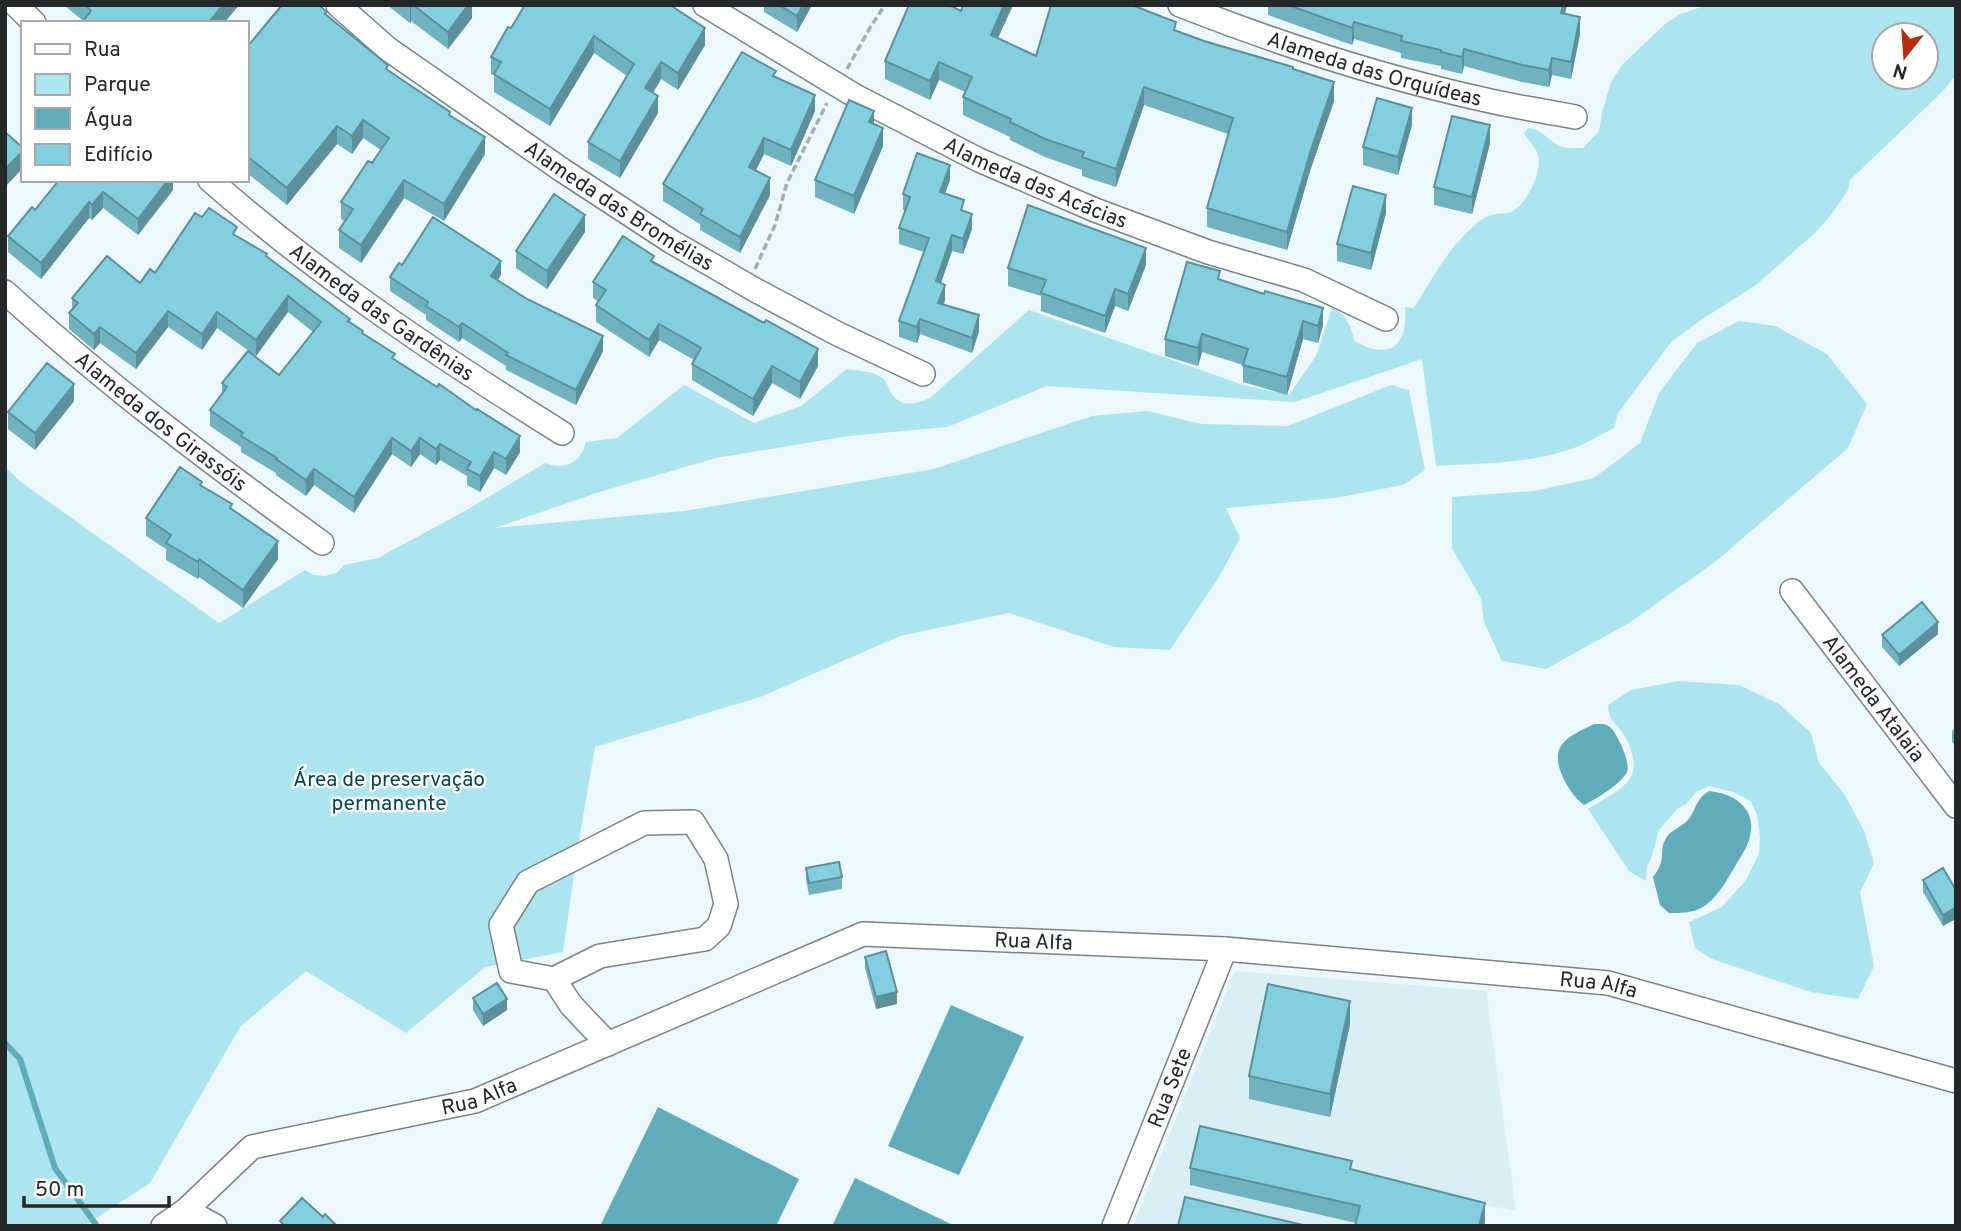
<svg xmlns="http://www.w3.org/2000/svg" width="1961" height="1231" viewBox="0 0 1961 1231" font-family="Overpass,sans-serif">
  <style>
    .built { fill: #d9eff3 }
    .green { fill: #ace4f0; fill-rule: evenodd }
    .water { fill: #60acbb }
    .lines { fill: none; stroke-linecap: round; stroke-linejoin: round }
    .stream { stroke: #60acbb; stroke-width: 6 }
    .minor-casing { stroke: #7a8587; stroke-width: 26 }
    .path { stroke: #a4adaf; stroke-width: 3.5; stroke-dasharray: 7 3.5; stroke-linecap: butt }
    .minor { stroke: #fff; stroke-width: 23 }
    .wall { fill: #71b2c0 }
    .shaded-wall { fill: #5c919c }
    .building { fill: #83cfdf; stroke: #5c919c; stroke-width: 2 }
    .labels { text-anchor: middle; stroke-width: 5; stroke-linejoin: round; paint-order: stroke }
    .street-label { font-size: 21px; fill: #242829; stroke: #fff }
    .park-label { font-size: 21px; fill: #004954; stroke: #fff }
  </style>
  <rect width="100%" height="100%" fill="#ecf8fb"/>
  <path class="built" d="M1235 971 1486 991 1516 1211 1365 1180 1354 1226H1133Z"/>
  <path class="green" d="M1707 5H1956V75L1942 92 1850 180 1848 190 1831 215 1815 233 1756 285 1701 320 1671 342 1618 413 1614 428C1600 435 1586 444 1571 449 1528 464 1481 463 1436 466L1422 359 1295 402 1047 386 947 427 849 436 716 458 599 492 495 528 684 511 934 469 1092 416 1147 411 1202 424 1288 426 1391 385 1409 390 1425 470 1403 485 1335 498 1226 508 1240 538 1219 577 1170 650 1114 647 1009 613 900 636 760 697 595 747 578 846 563 952 485 967 406 1033 306 971 240 1027 150 1183 84 1226H5V467L21 482 219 623 305 570 314 575 325 576 337 573 344 565 378 558 465 511 545 463C564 471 581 463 586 442L617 438 684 385 754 423 801 406 847 369C857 371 872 371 881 377 886 380 888 386 890 391 899 408 915 405 930 398L1029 310 1243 385 1289 395 1316 356 1332 308C1347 314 1350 326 1355 341 1389 361 1409 346 1405 307L1414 308C1432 279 1448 248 1474 226 1481 219 1488 215 1497 214 1501 213 1504 214 1508 213 1525 209 1543 172 1538 155 1536 147 1528 141 1524 133L1528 128C1542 129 1548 140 1559 146 1567 149 1575 148 1583 148L1599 131 1602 113 1611 82 1622 65 1666 23 1681 14ZM1884 35H1926V77H1884Z
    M1739 321 1775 326 1827 354 1867 404 1848 448 1715 562 1629 623 1546 669 1502 661 1484 622 1481 598 1452 548V497L1534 491 1594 478 1640 443 1659 393 1697 343Z
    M1679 681 1739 685 1779 704 1811 733 1819 763 1845 795 1864 831 1874 863 1860 892 1874 966 1858 999 1811 992 1712 959 1695 948 1689 922 1722 907 1746 880 1759 854 1760 837 1757 815 1751 801 1733 792 1709 786 1696 792 1686 804 1677 809 1659 830 1651 859 1647 866 1646 881 1629 871 1588 809C1600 801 1621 791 1629 780 1639 767 1631 745 1623 733 1614 721 1609 721 1608 705L1631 690Z"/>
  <path class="water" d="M1594 724C1600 724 1605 723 1610 727 1617 733 1631 763 1627 772 1622 783 1595 800 1584 805 1570 795 1550 762 1561 746 1567 736 1584 729 1594 724Z
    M1709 791C1733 793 1757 808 1750 836 1748 848 1738 860 1733 870 1725 883 1715 901 1701 908 1691 913 1681 913 1669 913L1660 905 1653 877C1656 873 1660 867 1661 862 1663 855 1661 847 1665 840 1669 831 1679 828 1686 822 1697 811 1694 800 1709 791Z
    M951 1005 1024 1037 959 1175 888 1146Z
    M658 1107 799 1179 776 1226H600Z
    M855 1178 955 1226H832Z"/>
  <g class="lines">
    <path class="stream" d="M5 1043 20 1059 55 1168 97 1226"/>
    <g class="minor-casing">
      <g id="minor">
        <path d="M16 5 34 23"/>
        <path id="s1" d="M338 5 388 49 562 170 672 242 757 291 836 333 923 374"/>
        <path id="s2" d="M705 5 857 97 979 160 1095 210 1208 252 1304 280 1386 319"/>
        <path id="s3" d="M1180 5C1279 44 1381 77 1486 100 1515 107 1545 111 1575 117"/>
        <path id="s4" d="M210 180C319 276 440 357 562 433"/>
        <path id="s5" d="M5 292C105 383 212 464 322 543"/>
        <path id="s6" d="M1792 591 1956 806"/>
        <path d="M554 979 511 971 501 925 528 882 644 823 693 822 716 859 726 904 719 926 705 939 600 956 554 979 571 1005 608 1044"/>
        <path d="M186 1210 215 1226"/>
        <path id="s7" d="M163 1226 186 1210 252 1147 475 1101 863 934 1225 949 1608 983 1956 1081"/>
        <path id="s8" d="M1114 1226 1225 949"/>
      </g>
    </g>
    <path class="path" d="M847 69 871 26 885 5
      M755 269 775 225 787 183 827 103"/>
    <use href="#minor" class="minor"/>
  </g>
  <path class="wall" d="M64 5H239L224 23H83V21Z
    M387 5H472V18L448 49 411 21 410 23Z
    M522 5H670L705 45 678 90 661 79 653 93 658 113 620 178 588 159V142L627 76 594 53 550 126 494 92V75L491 74V57L511 28 524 7Z
    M764 5H812L797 32 764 12Z
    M963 5H1013L998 38 1036 56 1176 31 1293 69 1334 101 1310 171 1287 250 1207 227V208L1228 134 1144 105 1116 187 1082 176V170L1045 157 1010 140V137L963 115V97L965 92 939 80 930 100 885 79V61L961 11Z
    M1268 5H1567L1565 14 1580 34 1571 79 1552 75 1549 87 1522 82 1464 66 1462 74 1441 69V66L1401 58V53L1354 39 1352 45 1268 15Z
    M327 16 388 71 450 116 485 154 444 221 404 198 361 263 339 248V230L345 222 341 219V202L381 150 363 138 352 154 337 144 287 205 247 173V47Z
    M815 111 791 166 764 154 755 171 770 195 740 253 700 230V224L663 201V184Z
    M874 124 883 146 854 214 815 197V180Z
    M1412 125 1398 175 1363 165V147Z
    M1490 143 1472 214 1434 205V187Z
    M59 180H173V190L138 235 103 208 92 220 89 218 41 279 8 252V236L35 210Z
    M950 180 945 193 964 211 972 229 963 254 952 251 941 283 945 300 943 305 979 331 972 353 920 334 917 343 899 337V321L924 252 899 244V228L906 211 903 210V194Z
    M1386 213 1371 270 1337 261V244Z
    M202 217 237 236 267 257 350 322 395 360 520 452 506 475 494 468 480 492 467 485V476L440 460 436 465 420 454 411 467 392 454 354 513 314 485 306 496 276 475V473L241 452V447L210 426V410L222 393V383L279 375 313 332 288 312 256 356 217 328 202 350 168 327 136 369 100 343 94 350 69 329V313L72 310V298L140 283 155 273Z
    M585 232 547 289 516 268V251Z
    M654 263 818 366 800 399 772 383 753 416 692 380V364L694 360 659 340 649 357 596 322V305L599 302 593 298V282Z
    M402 265 501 275 498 280 603 351 576 405 506 370V366L462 338 459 342 426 320V315L390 291V277Z
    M1146 265 1128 311 1115 306 1105 333 1041 311V296L1008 286V268Z
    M1220 280 1323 325 1318 343 1303 339 1287 395 1243 382V365L1202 352 1198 366 1165 356V339Z
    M74 401 35 450 8 429V412Z
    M202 486 232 509 278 559 243 608 199 577 198 579 166 560V549L146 536V518Z
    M1938 634 1899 666 1882 647V635Z
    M1956 727V746L1952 742V731Z
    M806 868 842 877V889L809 895 806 880Z
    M1943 868V926L1923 892V880Z
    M865 957 897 1004 876 1009 865 968Z
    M473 998 507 1010 483 1026 473 1010Z
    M1350 1024 1330 1117 1249 1099V1076Z
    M1190 1168 1352 1170 1485 1221 1484 1226H1355L1356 1223 1190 1185Z"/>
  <path class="shaded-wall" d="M223 5H239L224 23H210V21Z
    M411 5V21L410 23V6Z
    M468 5H472V18L448 49V32Z
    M803 5H812L797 32V16Z
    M1004 5H1013L991 53V35Z
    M1563 5H1567L1561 30V13Z
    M1580 17V34L1571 79V62Z
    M1354 22V39L1352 45V28Z
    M705 28V45L678 90V73Z
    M594 36V53L550 126V109Z
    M1464 49V66L1462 74V57Z
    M1552 58V75L1549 87V70Z
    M661 62V79L645 106V88Z
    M939 62V80L930 100V81Z
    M1334 82V101L1310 171 1287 250V232L1310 153Z
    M1144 87V105L1116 187V169Z
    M815 95V111L791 166V150Z
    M658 96V113L620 178V161Z
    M1412 108V125L1398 175V157Z
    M874 111V128L869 122Z
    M363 120V138L352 154V136Z
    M1490 125V143L1472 214V197Z
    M337 126V144L287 205V188Z
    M883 128V146L854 214V196Z
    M485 137V154L444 221V204Z
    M764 138V154L749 184V167Z
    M23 151V168L5 187V169Z
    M950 165V180L940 207V192Z
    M770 178V195L740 253V237Z
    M168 180H173V190L138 235V219Z
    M404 180V198L361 263V245Z
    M103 192V208L92 220V205Z
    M1386 195V213L1371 270V253Z
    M89 202V218L41 279V263Z
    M972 214V229L963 254V239Z
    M585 215V232L547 289V271Z
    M952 235V251L936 297V281Z
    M1146 248V265L1128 311V294Z
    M501 261V275L491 290V276Z
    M945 285V300L938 319V303Z
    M1115 289V306L1105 333V316Z
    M288 296V312L256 356V340Z
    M1323 308V325L1318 343V326Z
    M168 311V327L136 369V353Z
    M217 312V328L202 350V334Z
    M979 315V331L972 353V338Z
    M920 319V334L917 343V327Z
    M1303 321V339L1287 395V377Z
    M462 323V338L459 342V327Z
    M659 324V340L649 357V340Z
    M100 327V343L94 350V334Z
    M1202 334V352L1198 366V348Z
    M603 336V351L576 405V390Z
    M818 349V366L800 399V382Z
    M772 366V383L753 416V399Z
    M74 384V401L35 450V433Z
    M520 436V452L506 475V459Z
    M392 438V454L354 513V497Z
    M420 438V454L411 467V451Z
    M440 444V460L436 465V449Z
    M494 452V468L480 492V476Z
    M314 469V485L306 496V480Z
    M278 541V559L243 608V590Z
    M199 559V577L198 579V562Z
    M1938 622V634L1899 666V655Z
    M1956 907V919L1943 926V915Z
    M897 992V1004L876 1009V997Z
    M507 999V1010L483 1026V1014Z
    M1350 1001V1024L1330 1117V1094Z
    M1485 1203V1221L1484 1226H1479Z"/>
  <path class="building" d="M85 5H223L210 21 212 23H85L83 21 91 11Z
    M282 5H319L327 12 325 14 388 65 386 69 450 112 449 115 485 137 444 204 404 180 361 245 339 230 353 209 341 202 368 161 372 163 389 138 363 120 352 136 337 126 287 188 247 156V47Z
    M413 5H468L448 32Z
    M525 5H670L705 28 678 73 661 62 645 88 658 96 620 161 588 142 634 64 594 36 550 109 494 74 501 62 491 57 508 27 511 28Z
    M779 5H803L797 16Z
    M909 5H949L961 11 963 5H1004L991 35 1036 56 1051 5H1132L1176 22 1174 30 1204 41 1293 67V69L1334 82 1310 153 1287 232 1207 208 1233 118 1144 87 1116 169 1082 157 1084 152 1045 139 1010 122 1011 119 963 97 972 77 939 62 930 81 885 61Z
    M1288 5H1563L1561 13 1580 17 1571 62 1552 58 1549 70 1522 65 1464 49 1462 57 1441 52V50L1401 41 1402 36 1354 22 1352 28Z
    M742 52 776 71 773 76 815 95 791 150 764 138 749 167 770 178 740 237 700 214 703 209 663 184Z
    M1377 98 1412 108 1398 157 1363 147Z
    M849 100 874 111 869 122 883 128 854 196 815 180Z
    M1452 116 1490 125 1472 197 1434 187Z
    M5 132 23 148V151L5 169Z
    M917 153 950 165 940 192 964 200 961 210 972 214 963 239 952 235 936 281 945 285 938 303 979 315 972 338 920 319 917 327 899 321 929 238 899 228 910 197 903 194Z
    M59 180H168L138 219 103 192 92 205 89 202 41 263 8 236 32 207 35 210Z
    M1353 186 1386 195 1371 253 1337 244Z
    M554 194 585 215 547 271 516 251Z
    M1028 205 1146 248 1128 294 1115 289 1105 316 1041 293 1046 280 1008 268Z
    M209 208 237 227 233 234 267 254 266 256 350 319 348 321 363 331 362 333 395 354 392 358 437 387 439 384 476 410 477 409 520 436 506 459 494 452 480 476 467 469 471 462 440 444 436 449 420 438 411 451 392 438 354 497 314 469 306 480 276 459 277 458 241 436 243 433 210 410 227 387 222 383 248 351 279 375 321 322 288 296 256 340 217 312 202 334 168 311 136 353 100 327 94 334 69 313 78 303 72 298 107 256 140 283 150 269 155 273 195 213 202 217Z
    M433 217 501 261 491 276 527 299 603 336 576 390 506 355 508 353 462 323 459 327 426 306 428 302 390 277 399 263 402 265Z
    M623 236 654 256 651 261 764 323 766 320 818 349 800 382 772 366 753 399 692 364 701 348 659 324 649 340 596 305 606 290 593 282Z
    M1187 262 1220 271 1218 279 1264 294 1265 291 1323 308 1318 326 1303 321 1287 377 1243 365 1248 349 1202 334 1198 348 1165 339Z
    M47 363 74 384 35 433 8 412Z
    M180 467 202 482 200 485 232 504 230 508 278 541 243 590 199 559 198 562 166 543 171 535 146 518Z
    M1922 602 1938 622 1899 655 1882 635Z
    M839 862 842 877 809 883 806 868Z
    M1943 868 1956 890V907L1943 915 1923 880Z
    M886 951 897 992 876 997 865 957Z
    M497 983 507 999 483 1014 473 998Z
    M1268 984 1350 1001 1330 1094 1249 1076Z
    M1200 1126 1352 1161 1350 1169 1485 1203 1479 1226H1355L1360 1206 1190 1168Z
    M1185 1197 1307 1226H1178Z
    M302 1198 323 1217 325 1214 337 1226H285L280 1221Z"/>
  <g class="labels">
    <g class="street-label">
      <text dy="7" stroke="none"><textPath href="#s3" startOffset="205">Alameda das Orquídeas</textPath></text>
      <text dy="7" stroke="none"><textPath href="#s2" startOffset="376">Alameda das Acácias</textPath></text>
      <text dy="7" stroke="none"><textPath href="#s1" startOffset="346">Alameda das Bromélias</textPath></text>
      <text dy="7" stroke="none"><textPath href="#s4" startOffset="217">Alameda das Gardênias</textPath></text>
      <text dy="7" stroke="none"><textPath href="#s5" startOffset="203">Alameda dos Girassóis</textPath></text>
      <text dy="7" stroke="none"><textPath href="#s6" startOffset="135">Alameda Atalaia</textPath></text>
      <text dy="7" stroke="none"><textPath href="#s7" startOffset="940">Rua Alfa</textPath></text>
      <text dy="7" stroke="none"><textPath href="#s7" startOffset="1507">Rua Alfa</textPath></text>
      <text dy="7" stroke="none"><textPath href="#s8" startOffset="149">Rua Sete</textPath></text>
      <text dy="7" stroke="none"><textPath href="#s7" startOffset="352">Rua Alfa</textPath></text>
    </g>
    <g class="park-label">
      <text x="389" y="786">Área de preservação<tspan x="389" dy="24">permanente</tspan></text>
    </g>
  </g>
  <rect width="1961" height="1231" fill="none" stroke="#242829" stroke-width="14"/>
  <rect x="21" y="21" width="228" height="161" fill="#ffffff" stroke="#a7a9a9" stroke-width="2"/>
  <rect x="35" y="44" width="35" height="10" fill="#ffffff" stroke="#a7a9a9" stroke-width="2"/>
  <text x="84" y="56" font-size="21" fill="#242829">Rua</text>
  <rect x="35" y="74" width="35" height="21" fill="#ace4f0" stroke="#a7a9a9" stroke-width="2"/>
  <text x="84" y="91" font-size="21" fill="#242829">Parque</text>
  <rect x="35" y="108" width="35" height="21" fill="#60acbb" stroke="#a7a9a9" stroke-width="2"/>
  <text x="84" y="126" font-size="21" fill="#242829">Água</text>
  <rect x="35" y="144" width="35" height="21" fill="#83cfdf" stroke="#a7a9a9" stroke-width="2"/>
  <text x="84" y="161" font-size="21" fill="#242829">Edifício</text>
  <g transform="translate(1905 56) rotate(197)"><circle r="33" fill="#ffffff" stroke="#a7a9a9" stroke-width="2"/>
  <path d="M0-5L12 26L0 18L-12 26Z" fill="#b82c13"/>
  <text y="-10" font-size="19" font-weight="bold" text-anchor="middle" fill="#242829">N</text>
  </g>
  <path d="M24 1196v10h145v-10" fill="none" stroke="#242829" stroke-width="3.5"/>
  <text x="35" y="1196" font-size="21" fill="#242829" stroke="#ffffff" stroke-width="5" paint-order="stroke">50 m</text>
</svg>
